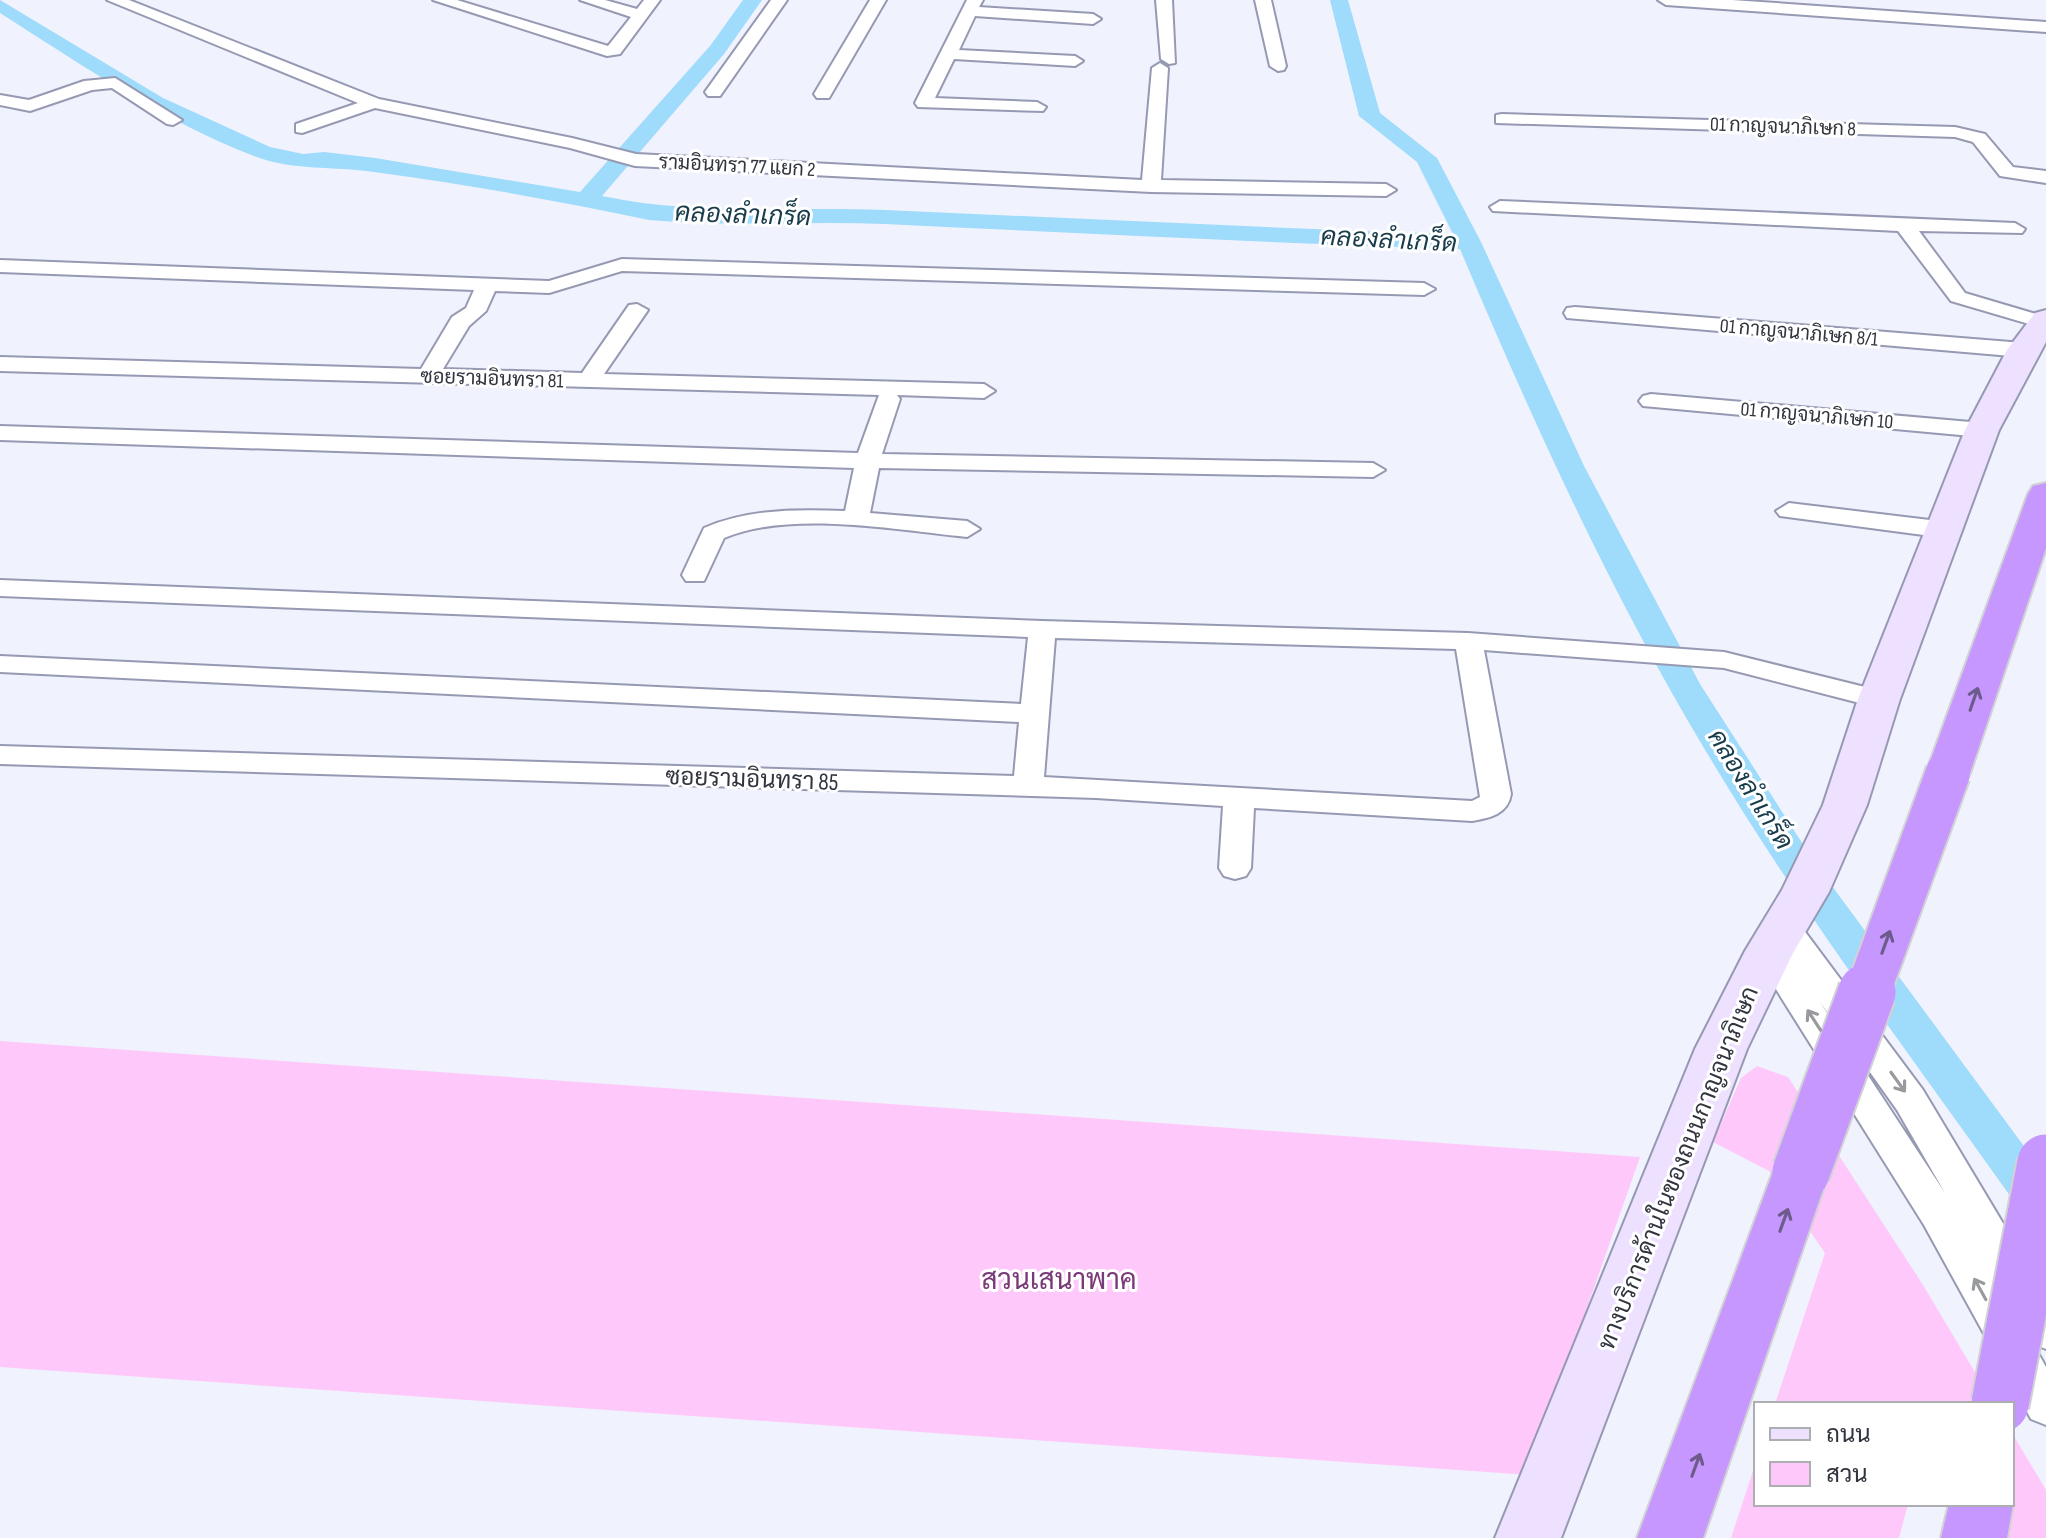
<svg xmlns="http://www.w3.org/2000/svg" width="2046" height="1538" viewBox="0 0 2046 1538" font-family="'Sofia Sans Condensed',Sarabun,sans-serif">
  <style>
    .green { fill: #fec8fb }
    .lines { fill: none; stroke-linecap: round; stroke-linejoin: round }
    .canal { fill: #9fdbfb; fill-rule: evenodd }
    .minor-casing { stroke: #9699b2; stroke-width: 4 }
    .secondary-casing { stroke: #9699b2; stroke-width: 4 }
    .motorway-casing { stroke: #d2d2d5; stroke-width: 4 }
    .minor { fill: #fff; fill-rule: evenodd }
    .secondary { fill: #eee0ff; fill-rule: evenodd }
    .motorway { fill: #c697fe; fill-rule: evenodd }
    .motorway-bridge-far1-casing { stroke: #d2d2d5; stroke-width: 48; stroke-linecap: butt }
    .motorway-bridge-casing { stroke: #d2d2d5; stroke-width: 61; stroke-linecap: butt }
    .motorway-bridge-far1 { stroke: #c697fe; stroke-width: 44 }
    .motorway-bridge { stroke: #c697fe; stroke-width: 57 }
    .oneway { stroke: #6d5c8b }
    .oneway2 { stroke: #989a9e }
    .labels { text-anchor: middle; stroke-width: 6; stroke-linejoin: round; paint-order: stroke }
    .far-street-label { font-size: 20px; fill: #32343e; stroke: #fff }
    .street-label { font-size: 24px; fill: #32343e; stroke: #fff }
    .water-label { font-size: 26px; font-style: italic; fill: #193c4c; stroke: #fff }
    .near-park-label { font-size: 28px; fill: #7a3978; stroke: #fff }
  </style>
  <rect width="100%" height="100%" fill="#f0f2fd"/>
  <path class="green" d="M0 1041 1640 1157 1528 1475 0 1367Z
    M1757 1066 1788 1077 1923 1285 1994 1404H1775L1825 1253 1769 1171 1713 1142 1741 1078Z
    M2012 1433 2046 1490V1538H1999L2012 1504Z
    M1756 1462V1504H1908L1899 1538H1731Z"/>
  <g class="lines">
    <path class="canal" d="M0 0 163 98 270 147 303 154 324 152 375 158 580 192 710 46 743 0H762L724 54 602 196C696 216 789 206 885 210 1074 218 1263 228 1453 234L1417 162 1359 116 1330 0H1348L1380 113 1437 158 1481 242 1584 466 1700 684 1815 863 2046 1176V1226L2028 1221C1919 1067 1804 916 1707 753 1610 592 1533 422 1460 249 1268 243 1077 233 885 224 806 221 728 227 649 220 558 201 466 184 374 172 334 166 292 171 254 156 163 121 82 65 0 13Z"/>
    <g class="minor-casing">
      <path id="minor" d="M107 0H129L379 99 572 138 636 154 1142 180 1152 68 1160 63 1168 68 1161 180 1386 184 1396 190 1386 196 1151 192 635 166 570 148 375 108 302 133 296 132V124L358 103Z
        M433 0H457L608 46 631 17 580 0H605L637 9 644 0H660L620 54 607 56Z
        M771 0H787L720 96H708L705 92Z
        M870 0H886L829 98H817L814 94Z
        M967 0H983L979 7 1093 14 1101 19 1093 24 975 16 959 50 1075 56 1083 61 1075 66 954 59 935 98 1037 102 1046 107 1043 111 918 107 915 103Z
        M1156 0H1172L1175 63 1169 64 1161 59Z
        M1255 0H1271L1286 66 1284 70 1278 71 1270 66Z
        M1658 0H1732L2046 22V32L1666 5Z
        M115 78 182 120 173 125 167 124 112 88 92 90 30 111 0 105V95L29 100 84 81Z
        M1502 114 1955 127 1985 134 2013 167 2046 171V183L2000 176 1973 142 1955 137 1496 123V115Z
        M1500 201 2015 223 2025 229 2022 233 1919 231 1965 293 2046 317V329L1951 301 1898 231 1493 211 1490 207Z
        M622 259 1424 283 1435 289 1424 295 622 271 549 293 495 291 486 311 469 326 443 369 582 373 629 305 637 304 648 310 604 374 984 384 995 391 984 398 897 395 900 399 882 454 1373 463 1385 470 1373 477 879 468 870 513 967 521 980 529 967 537C896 530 790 510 724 538L704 581H686L682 575 704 528C749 509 797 509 845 511L854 468 0 440V426L858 453 879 395 0 371V357L421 369 452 317 466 308 474 290 0 272V260L549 281Z
        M1575 307 2023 343 2034 350 2023 357 1567 318 1564 313 1567 308Z
        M1651 394 1982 423 1994 430 1982 437 1643 406 1639 401 1643 396Z
        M1789 503 1946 522 1959 530 1946 538 1780 516 1776 511Z
        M0 580 1042 621 1468 633 1724 652 1889 693 1893 699 1889 705 1879 708 1724 668 1484 650 1511 794C1508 814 1490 818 1472 821L1254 808 1251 868 1246 876 1235 879 1224 876 1219 868 1223 806 1096 798 0 764V746L1014 776 1019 722 0 672V656L1021 704 1028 637 0 596ZM1055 638 1456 649 1480 797 1472 801 1044 777Z
        M1785 917 1797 921 1923 1090 2046 1295V1349L2033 1344 2046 1367V1425L2031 1419 1924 1225 1752 951 1757 943 1776 941 1769 929 1773 921ZM1820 1002 1897 1110 1945 1193Z"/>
    </g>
    <g class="secondary-casing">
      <path id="secondary" d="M2046 310V342L1999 430 1900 699 1867 805 1829 892 1793 953 1747 1049 1561 1538H1495L1695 1049 1745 951 1782 890 1823 805 1858 699 1965 430 2007 350 2035 313Z"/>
    </g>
    <g class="motorway-casing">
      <path id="motorway" d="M2046 483V548L1970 773 1964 783 1948 787 1932 783 1926 773 2028 494 2033 486Z
        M1801 1150 1820 1156 1829 1172 1703 1538H1637L1773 1172 1782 1156Z
        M2012 1502 2013 1504 2007 1538H1941L1949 1504Z"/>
    </g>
    <use href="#minor" class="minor"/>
    <use href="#secondary" class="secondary"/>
    <use href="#motorway" class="motorway"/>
    <g class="motorway-bridge-far1-casing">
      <path id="motorway-bridge-far1" d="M1867 994 1948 773"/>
    </g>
    <g class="motorway-bridge-casing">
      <path id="motorway-bridge" d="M1801 1172 1867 992
        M2000 1404 2046 1163"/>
    </g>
    <use href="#motorway-bridge-far1" class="motorway-bridge-far1"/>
    <use href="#motorway-bridge" class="motorway-bridge"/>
  </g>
  <defs><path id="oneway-shaft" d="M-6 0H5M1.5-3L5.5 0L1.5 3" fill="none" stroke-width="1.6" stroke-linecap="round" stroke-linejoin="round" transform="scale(2)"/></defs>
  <g class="oneway">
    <use href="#oneway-shaft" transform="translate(1974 699) rotate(-71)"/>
    <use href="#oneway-shaft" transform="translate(1886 942) rotate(-70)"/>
    <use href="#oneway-shaft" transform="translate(1784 1220) rotate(-70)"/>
    <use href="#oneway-shaft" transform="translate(1696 1465) rotate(-70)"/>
  </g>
  <g class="oneway2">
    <use href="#oneway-shaft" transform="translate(1814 1020) rotate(-123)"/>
    <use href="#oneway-shaft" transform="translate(1898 1082) rotate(54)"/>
    <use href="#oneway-shaft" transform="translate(1980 1289) rotate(-119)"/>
  </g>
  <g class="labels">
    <g class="far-street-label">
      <text transform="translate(1783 126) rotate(2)" y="7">01 กาญจนาภิเษก 8</text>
      <text transform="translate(737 165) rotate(3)" y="7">รามอินทรา 77 แยก 2</text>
      <text transform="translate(1799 332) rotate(5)" y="7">01 กาญจนาภิเษก 8/1</text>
      <text transform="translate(492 378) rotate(2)" y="7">ซอยรามอินทรา 81</text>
      <text transform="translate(1817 415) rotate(5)" y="7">01 กาญจนาภิเษก 10</text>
    </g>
    <g class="street-label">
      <text transform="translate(752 779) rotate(2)" y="8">ซอยรามอินทรา 85</text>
      <text transform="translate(1678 1168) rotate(-68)" y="8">ทางบริการด้านในของถนนกาญจนาภิเษก</text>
    </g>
    <g class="water-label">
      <text transform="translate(743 214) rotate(2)" y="9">คลองลำเกร็ด</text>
      <text transform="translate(1389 239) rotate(3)" y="9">คลองลำเกร็ด</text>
      <text transform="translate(1751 789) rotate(58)" y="9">คลองลำเกร็ด</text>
    </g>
    <g class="near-park-label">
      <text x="1059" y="1289">สวนเสนาพาค</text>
    </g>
  </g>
  <rect x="1754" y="1402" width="260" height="104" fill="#ffffff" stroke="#adaeb2" stroke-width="2"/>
  <rect x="1770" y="1428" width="40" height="12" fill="#eee0ff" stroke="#adaeb2" stroke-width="2"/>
  <text x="1826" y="1442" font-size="24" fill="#32343e">ถนน</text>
  <rect x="1770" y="1462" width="40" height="24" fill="#fec8fb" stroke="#adaeb2" stroke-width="2"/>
  <text x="1826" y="1482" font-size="24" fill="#32343e">สวน</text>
</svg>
